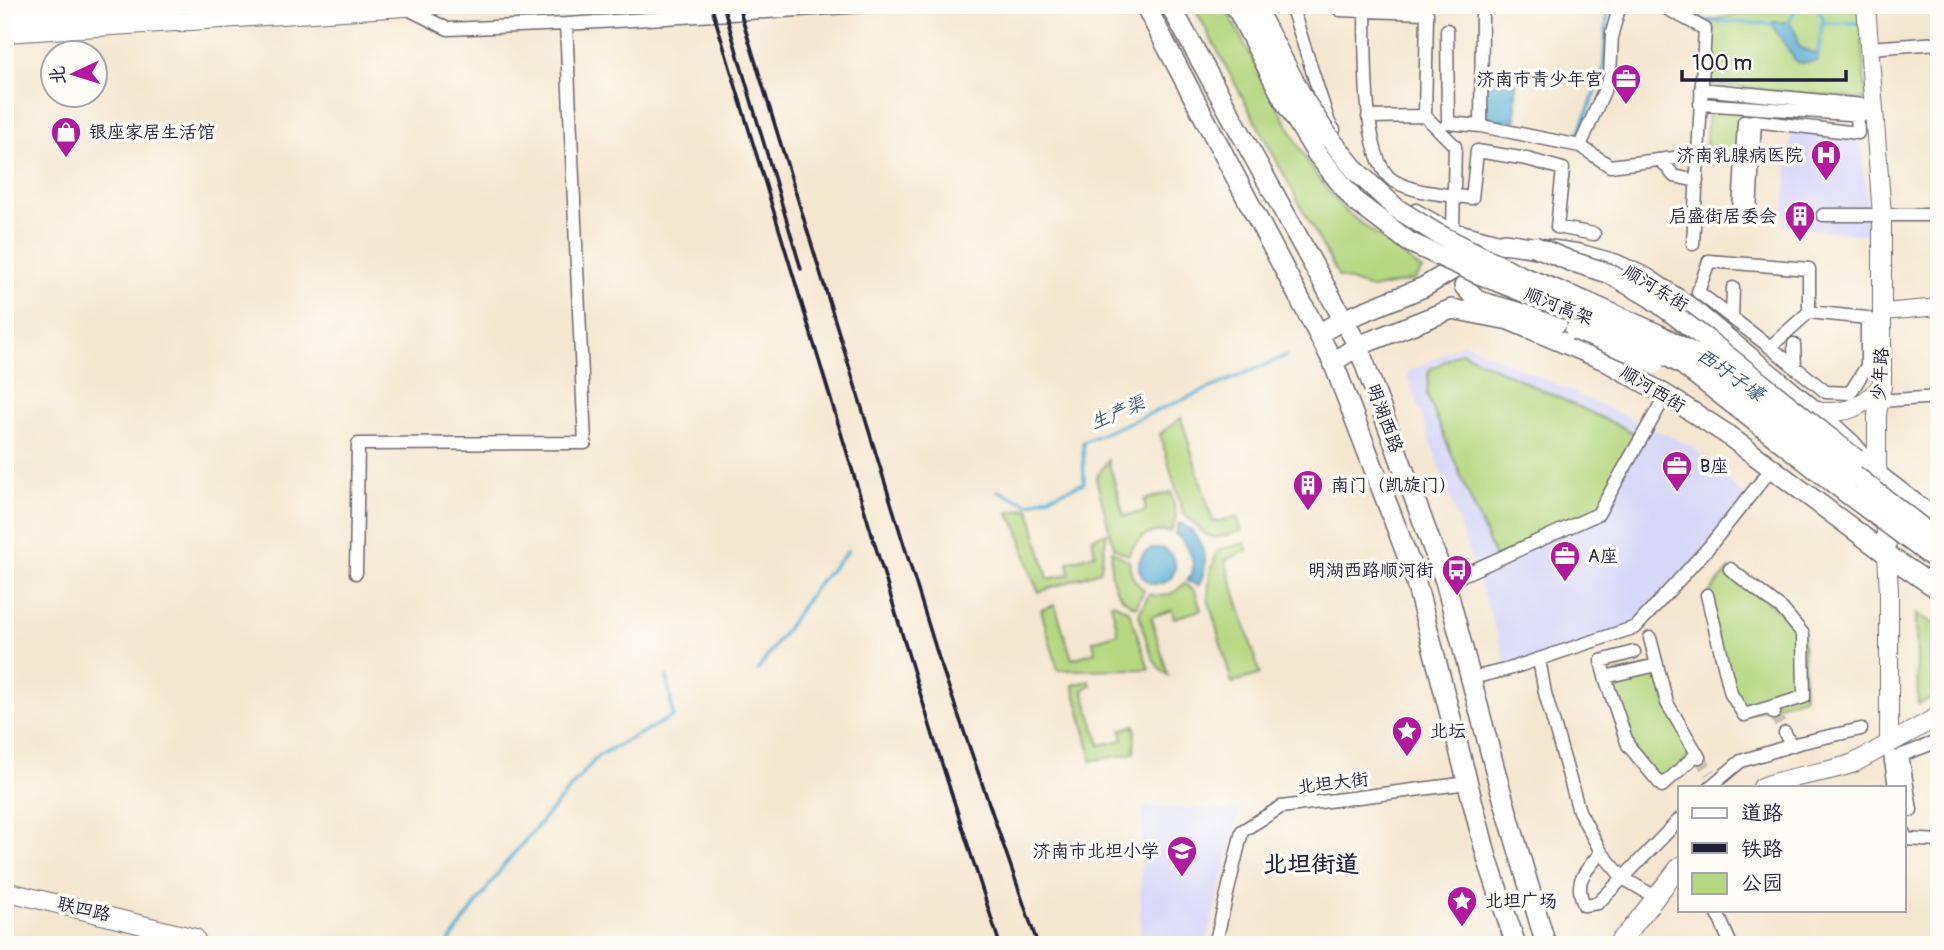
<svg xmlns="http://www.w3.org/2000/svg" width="1944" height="950" viewBox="0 0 1944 950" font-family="Pangolin,'LXGW WenKai TC',sans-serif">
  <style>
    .built { fill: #d7d7f8 }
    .green { fill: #b5d77f; stroke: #6c7c5d; stroke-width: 2 }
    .water { fill: #56afd3; stroke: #3c6887; stroke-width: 2 }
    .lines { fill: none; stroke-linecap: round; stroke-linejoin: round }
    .stream { stroke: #56afd3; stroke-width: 3.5 }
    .minor-tunnel { stroke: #cac0b2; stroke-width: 12; stroke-dasharray: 12 6; stroke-linecap: butt }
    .minor-casing { stroke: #6c676f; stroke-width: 15 }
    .tertiary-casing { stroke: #6c676f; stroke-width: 18 }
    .secondary-casing { stroke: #6c676f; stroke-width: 20 }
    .primary-casing { stroke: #6c676f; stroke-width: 22 }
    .trunk-casing { stroke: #6c676f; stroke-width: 22 }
    .minor { stroke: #fff; stroke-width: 12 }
    .tertiary { stroke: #fff; stroke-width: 16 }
    .secondary { stroke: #fff; stroke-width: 18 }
    .primary { stroke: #fff; stroke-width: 19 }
    .trunk { stroke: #fff; stroke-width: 19 }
    .rail { stroke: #22223b; stroke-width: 3.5 }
    .trunk-bridge-casing { stroke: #6c676f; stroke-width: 22; stroke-linecap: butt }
    .trunk-bridge { stroke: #fff; stroke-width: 19 }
    .labels { text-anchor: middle; stroke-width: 7; stroke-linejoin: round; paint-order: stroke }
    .poi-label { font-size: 18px; fill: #22223b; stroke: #fdfcf7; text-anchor: start }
    .street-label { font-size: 18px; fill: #22223b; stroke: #fdfcf7 }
    .water-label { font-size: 19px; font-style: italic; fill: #375a78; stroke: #fdfcf7 }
    .district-label { font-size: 24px; font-weight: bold; fill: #22223b; stroke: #fdfcf7 }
  </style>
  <rect width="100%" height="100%" fill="#fdfcf7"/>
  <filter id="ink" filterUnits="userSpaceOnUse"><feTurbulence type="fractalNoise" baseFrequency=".0143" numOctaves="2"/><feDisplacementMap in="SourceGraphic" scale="14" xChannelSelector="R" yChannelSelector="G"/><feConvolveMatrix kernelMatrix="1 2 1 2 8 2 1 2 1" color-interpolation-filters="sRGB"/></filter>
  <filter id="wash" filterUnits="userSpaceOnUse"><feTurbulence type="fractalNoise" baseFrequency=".00686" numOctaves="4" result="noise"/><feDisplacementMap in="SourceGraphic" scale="28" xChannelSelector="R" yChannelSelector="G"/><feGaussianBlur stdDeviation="1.57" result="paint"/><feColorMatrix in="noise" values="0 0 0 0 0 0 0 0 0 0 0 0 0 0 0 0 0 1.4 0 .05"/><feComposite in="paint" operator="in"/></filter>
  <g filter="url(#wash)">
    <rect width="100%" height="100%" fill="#f4e7d0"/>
    <path class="built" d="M1791 130 1861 138 1869 235 1783 226Z
      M1464 343 1691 446 1748 499 1636 627 1509 669 1407 373Z
      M1142 806 1239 811 1206 945H1140Z"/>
    <path class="green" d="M1193 5H1224L1310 167 1344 210 1422 270 1414 280 1372 289 1339 277Z
      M1790 5H1860L1866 100 1709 84 1707 21 1765 9 1790 8Z
      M1708 110 1741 112 1737 152 1709 150 1706 144Z
      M1461 352 1643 437 1598 514 1496 560 1427 395 1429 370Z
      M1181 418 1213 522 1237 517 1242 531 1215 538 1205 534 1183 513 1160 434Z
      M1108 460 1124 516 1146 511 1144 500 1171 492 1176 517 1171 532C1148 529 1138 537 1128 555L1114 548 1096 478Z
      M1029 508 1048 579 1070 574 1068 562 1095 554 1092 538 1107 533 1100 571 1039 592 1033 580 1018 529 1008 513Z
      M1245 543 1247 551 1225 560 1260 674 1232 683 1208 598 1210 573 1218 550Z
      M1112 551 1129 561C1130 574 1133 581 1144 590L1136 607C1112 596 1109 575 1112 551Z
      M1730 569 1803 634 1804 697 1744 715 1731 694 1707 595Z
      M1184 583 1195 591 1201 610 1174 618 1172 610 1151 617 1168 675C1149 665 1145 633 1139 614L1149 594C1162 599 1176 594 1184 583Z
      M1111 603H1114L1129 611 1149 669 1058 670 1041 610 1055 605 1072 659 1095 652 1093 641 1118 633Z
      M1916 613 1939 627V695L1918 704Z
      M1657 665 1667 703 1694 750 1662 786 1628 745 1605 677Z
      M1089 681 1091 685 1083 690 1100 745 1123 740 1121 730 1135 725 1134 753 1091 761 1090 749 1073 685Z"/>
    <path class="water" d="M1773 22H1789L1796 32 1798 45C1806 53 1811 50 1818 55V61L1800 63 1795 60 1773 26Z
      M1484 79H1516V121L1485 120Z
      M1179 523C1195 529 1205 548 1205 564 1205 571 1201 579 1199 586L1187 581C1201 566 1188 543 1175 534Z
      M1139 566a18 18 0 1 1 36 0a18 18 0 1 1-36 0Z"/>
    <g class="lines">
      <path class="stream" d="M1688 5 1698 17 1707 21 1772 24
        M1789 22 1797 6 1815 5 1823 17 1818 55
        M1823 23H1862
        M1578 135 1603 74 1608 5
        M1354 182 1366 195 1377 203
        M998 491 1029 504 1084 483 1083 442 1286 356
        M758 670 816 586 848 551
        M447 945 504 865 598 756 673 716 667 677"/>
    </g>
  </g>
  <g filter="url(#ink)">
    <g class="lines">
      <path class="minor-tunnel" d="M1774 713 1785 733
        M1699 757 1710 773"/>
      <g class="minor-casing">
        <path id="minor" d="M1291 5 1329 123 1334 130
          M1620 5 1612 33 1610 77 1580 146 1610 166 1698 155
          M1660 5 1705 29 1693 244
          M406 8 448 29 566 24 880 5
          M1340 10 1365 11C1366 47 1361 162 1394 181 1417 194 1447 194 1472 198L1477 151 1527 159 1563 169 1557 227 1594 234
          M1365 11 1427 13 1425 116
          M1482 14 1481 126 1580 146
          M1447 30 1448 123 1481 126
          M1869 48 1939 43
          M1701 89 1873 106
          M1700 104 1864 115
          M1368 117 1425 116 1455 146 1453 228
          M1661 160 1674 176 1697 181
          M1416 210 1446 227 1503 242
          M1739 212 1744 122 1755 121 1858 133 1857 114
          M1750 212 1755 121
          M1823 215H1939
          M1709 261 1809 269V312L1770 347 1698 292Z
          M1732 319 1733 288
          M1794 344 1795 368
          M1770 347 1826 392 1850 393 1867 366V318L1809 312
          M1878 401 1939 397
          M1730 569 1783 610 1803 634 1804 697 1771 707 1774 713
          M356 573 358 444 585 443 566 24
          M1445 581 1458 577 1598 514 1666 395
          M1707 595 1731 694 1744 715 1771 707
          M1650 638 1657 665
          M1634 652 1601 661 1605 677 1628 745 1662 786 1697 754
          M1539 659 1545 693 1579 811 1601 852 1623 878 1680 819
          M1605 677 1657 665 1667 703 1699 757
          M1472 678 1509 669 1636 627 1708 548 1772 468
          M1785 733 1791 746
          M1890 754 1895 787
          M1902 755 1939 741
          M1891 762 1902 755 1911 810
          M1710 787 1741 761 1799 743 1861 729
          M1904 833 1905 839 1939 841
          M1601 852C1586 872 1573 879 1584 905L1598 903 1623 878 1655 897
          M1716 910 1731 945
          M1215 945 1242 831 1281 807 1468 783"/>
      </g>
      <g class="tertiary-casing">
        <path id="tertiary" d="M1883 312 1939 307"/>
      </g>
      <g class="secondary-casing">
        <path id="secondary" d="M1866 5 1882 215V386L1877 415V466L1880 484
          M5 33 436 5
          M1815 411C1846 415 1861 408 1882 386
          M1885 515 1889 592V743
          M1762 787C1792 775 1824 774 1854 763L1939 716
          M5 891 195 938 198 945
          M1616 945 1631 929 1680 866"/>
      </g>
      <g class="primary-casing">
        <path id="primary" d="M1145 5 1333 362 1413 571 1487 858 1516 945
          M1170 5 1358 346 1445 581 1498 781 1546 945
          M1318 334 1343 320 1424 287 1485 250 1504 243 1579 254 1615 264 1646 278 1688 306 1815 411 1851 444 1879 476 1939 522
          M1333 362 1358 346 1452 309 1509 320 1602 359 1666 395 1725 433 1889 556 1939 590"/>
      </g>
      <g class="trunk-casing">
        <path id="trunk" d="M5 16 141 8 180 22
          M1464 286 1478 301 1557 323"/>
      </g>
      <use href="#minor" class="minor"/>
      <use href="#tertiary" class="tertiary"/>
      <use href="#secondary" class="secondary"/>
      <use href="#primary" class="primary"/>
      <use href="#trunk" class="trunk"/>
      <path class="rail" d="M711 5 934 739 1000 945
        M723 5 801 269
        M738 5 940 662 1038 945"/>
      <g class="trunk-bridge-casing">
        <path id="trunk-bridge" d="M1235 5 1284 100 1317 154 1355 201 1409 242 1476 273 1620 331 1683 365 1849 495 1939 562
          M1254 5 1304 100 1328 136 1356 171 1396 208 1436 233 1521 276 1584 301 1658 334 1708 361 1939 541
          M1534 246 1570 261 1608 273 1650 297 1705 338 1856 459
          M1575 330 1637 355 1654 364"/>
      </g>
      <use href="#trunk-bridge" class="trunk-bridge"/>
    </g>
  </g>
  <defs>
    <g id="office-pin" transform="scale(1.575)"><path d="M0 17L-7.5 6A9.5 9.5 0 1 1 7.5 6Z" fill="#b5179e" stroke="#fdfcf7"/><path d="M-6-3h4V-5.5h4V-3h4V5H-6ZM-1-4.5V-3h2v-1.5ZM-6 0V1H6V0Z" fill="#fff"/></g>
    <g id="shop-pin" transform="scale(1.575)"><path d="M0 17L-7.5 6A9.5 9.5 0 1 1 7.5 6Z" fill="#b5179e" stroke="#fdfcf7"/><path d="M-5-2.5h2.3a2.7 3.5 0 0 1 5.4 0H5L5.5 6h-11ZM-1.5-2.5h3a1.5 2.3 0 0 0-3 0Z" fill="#fff"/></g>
    <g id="hospital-pin" transform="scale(1.575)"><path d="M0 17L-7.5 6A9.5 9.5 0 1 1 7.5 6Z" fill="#b5179e" stroke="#fdfcf7"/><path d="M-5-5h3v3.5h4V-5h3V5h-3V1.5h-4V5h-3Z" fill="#fff"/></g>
    <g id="building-pin" transform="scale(1.575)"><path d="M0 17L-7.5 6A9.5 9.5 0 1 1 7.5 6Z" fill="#b5179e" stroke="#fdfcf7"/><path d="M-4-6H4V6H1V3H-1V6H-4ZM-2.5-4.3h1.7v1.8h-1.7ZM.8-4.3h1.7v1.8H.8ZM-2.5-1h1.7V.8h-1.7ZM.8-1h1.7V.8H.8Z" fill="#fff"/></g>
    <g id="bus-pin" transform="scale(1.575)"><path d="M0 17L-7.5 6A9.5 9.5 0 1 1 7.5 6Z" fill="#b5179e" stroke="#fdfcf7"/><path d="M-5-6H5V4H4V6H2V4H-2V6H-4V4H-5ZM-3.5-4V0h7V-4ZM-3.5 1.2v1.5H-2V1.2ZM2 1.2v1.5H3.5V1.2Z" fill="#fff"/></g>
    <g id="sight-pin" transform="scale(1.575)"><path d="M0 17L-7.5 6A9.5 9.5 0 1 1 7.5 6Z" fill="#b5179e" stroke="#fdfcf7"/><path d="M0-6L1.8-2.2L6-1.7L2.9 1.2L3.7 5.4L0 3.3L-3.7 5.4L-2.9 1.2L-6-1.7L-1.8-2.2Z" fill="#fff"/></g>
    <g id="school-pin" transform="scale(1.575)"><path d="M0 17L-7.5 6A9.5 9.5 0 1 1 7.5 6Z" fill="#b5179e" stroke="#fdfcf7"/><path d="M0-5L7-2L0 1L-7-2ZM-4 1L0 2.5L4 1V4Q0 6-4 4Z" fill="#fff"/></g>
  </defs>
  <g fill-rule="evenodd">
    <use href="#office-pin" x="1626" y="79"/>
    <use href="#shop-pin" x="66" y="132"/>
    <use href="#hospital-pin" x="1826" y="155"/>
    <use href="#building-pin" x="1800" y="216"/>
    <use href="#office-pin" x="1677" y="466"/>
    <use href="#building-pin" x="1308" y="485"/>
    <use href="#office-pin" x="1565" y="556"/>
    <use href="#bus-pin" x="1457" y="570"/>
    <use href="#sight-pin" x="1407" y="731"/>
    <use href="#school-pin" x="1182" y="851"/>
    <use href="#sight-pin" x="1462" y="901"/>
  </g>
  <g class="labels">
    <g class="poi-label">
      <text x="1603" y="85" text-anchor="end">济南市青少年宫</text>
      <text x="89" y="138">银座家居生活馆</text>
      <text x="1803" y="161" text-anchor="end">济南乳腺病医院</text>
      <text x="1777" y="222" text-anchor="end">启盛街居委会</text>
      <text x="1700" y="472">B座</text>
      <text x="1331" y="491">南门（凯旋门）</text>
      <text x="1588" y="562">A座</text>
      <text x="1434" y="576" text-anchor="end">明湖西路顺河街</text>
      <text x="1430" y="737">北坛</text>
      <text x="1159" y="857" text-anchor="end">济南市北坦小学</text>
      <text x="1485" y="907">北坦广场</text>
    </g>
    <g class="street-label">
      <text transform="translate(1656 288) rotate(31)" y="6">顺河东街</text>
      <text transform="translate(1559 306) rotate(22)" y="6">顺河高架</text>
      <text transform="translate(1880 374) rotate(-86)" y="6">少年路</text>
      <text transform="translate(1653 389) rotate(31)" y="6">顺河西街</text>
      <text transform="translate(1385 418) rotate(70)" y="6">明湖西路</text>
      <text transform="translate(1333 783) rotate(-7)" y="6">北坦大街</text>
      <text transform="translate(84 909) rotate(13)" y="6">联四路</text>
    </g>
    <g class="water-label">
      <text transform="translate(1731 374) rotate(35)" y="7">西圩子壕</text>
      <text transform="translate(1117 412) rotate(-23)" y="7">生产渠</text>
    </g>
    <g class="district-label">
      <text x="1311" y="872">北坦街道</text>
    </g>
  </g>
  <rect width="1944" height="950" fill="none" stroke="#fdfcf7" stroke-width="28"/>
  <rect x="1678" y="786" width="228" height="126" fill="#fdfcf7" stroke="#a5a5ac" stroke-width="2"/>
  <rect x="1692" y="808" width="35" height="10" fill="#ffffff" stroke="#a5a5ac" stroke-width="2"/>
  <text x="1741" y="820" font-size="21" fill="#22223b">道路</text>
  <rect x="1692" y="843" width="35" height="10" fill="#22223b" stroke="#a5a5ac" stroke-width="2"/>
  <text x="1741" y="856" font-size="21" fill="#22223b">铁路</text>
  <rect x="1692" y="873" width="35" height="21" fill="#b5d77f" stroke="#a5a5ac" stroke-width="2"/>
  <text x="1741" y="890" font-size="21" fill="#22223b">公园</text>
  <g transform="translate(74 74) rotate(266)"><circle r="33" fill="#fdfcf7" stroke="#a5a5ac" stroke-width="2"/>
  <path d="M0-5L12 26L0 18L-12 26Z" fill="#b5179e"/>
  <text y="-10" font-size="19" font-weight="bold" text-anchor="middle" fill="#22223b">北</text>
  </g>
  <path d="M1682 70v10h164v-10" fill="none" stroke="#22223b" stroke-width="3.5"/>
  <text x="1692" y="70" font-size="21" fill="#22223b" stroke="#fdfcf7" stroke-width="5" paint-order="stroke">100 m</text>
</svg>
